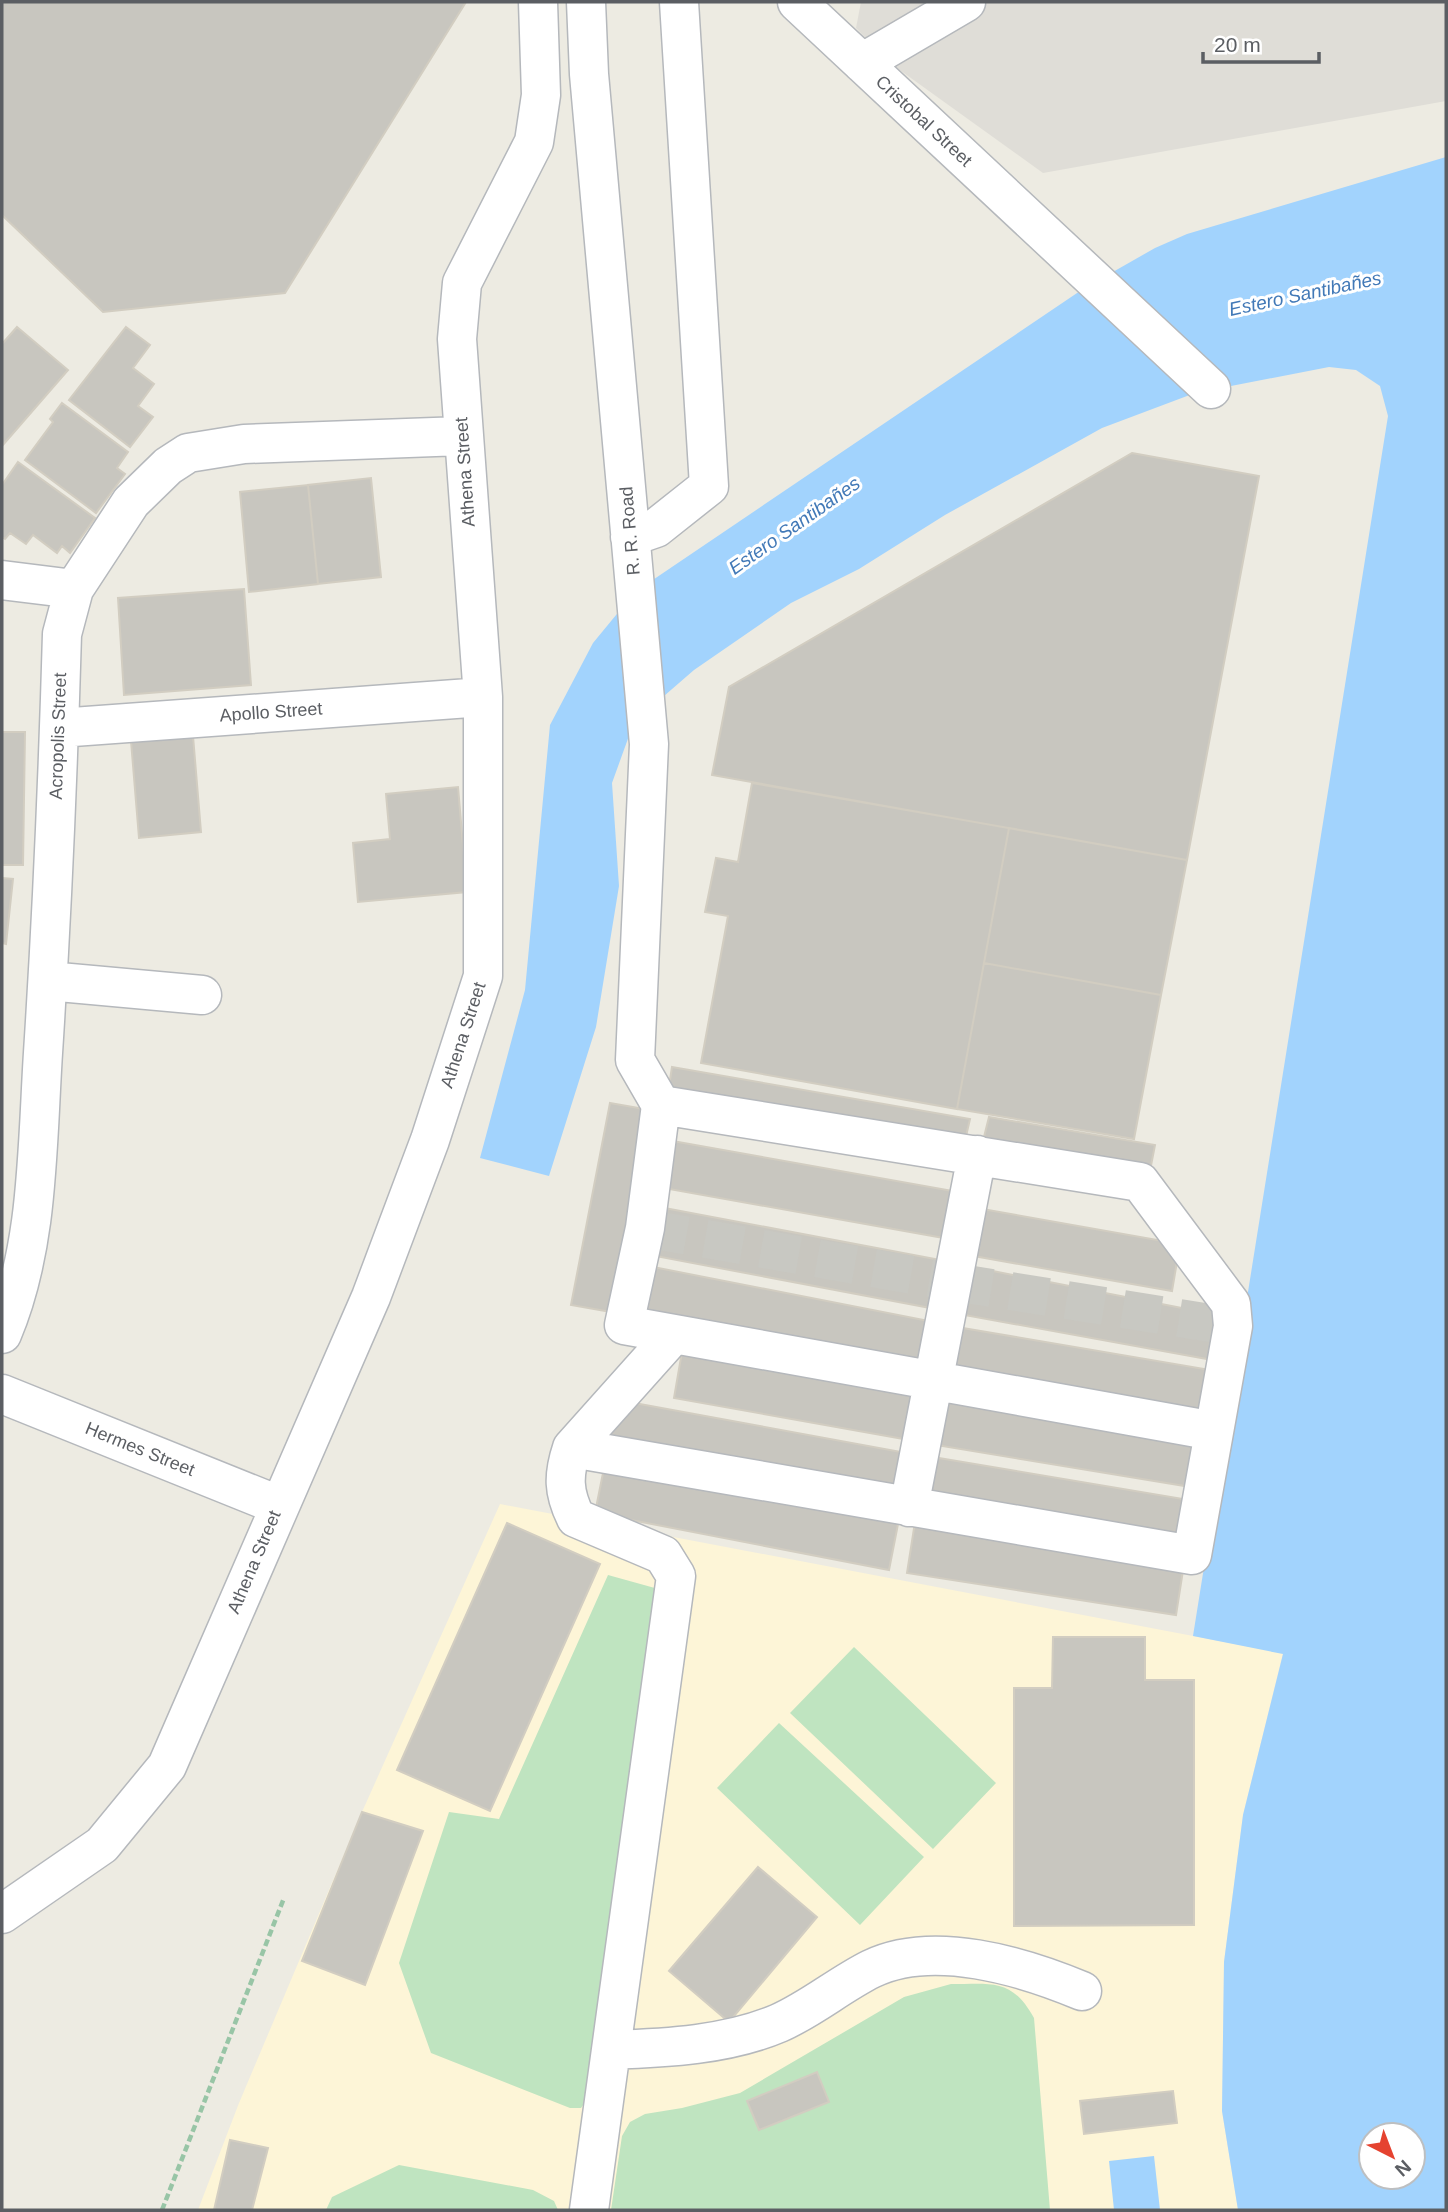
<svg xmlns="http://www.w3.org/2000/svg" width="1448" height="2212" viewBox="0 0 1448 2212" font-family="Arial,sans-serif">
  <style>
    .commercial { fill: #fdf5d7 }
    .industrial { fill: #dfddd7 }
    .green { fill: #bfe4c0 }
    .water { fill: #a2d3fd; fill-rule: evenodd }
    .building { fill: #c8c6bf; stroke: #d2cdc1; stroke-width: 2 }
    .lines { fill: none; stroke-linecap: round; stroke-linejoin: round }
    .minor-tunnel { stroke: #c8c8c2; stroke-width: 38; stroke-dasharray: 38 19; stroke-linecap: butt }
    .minor-casing { stroke: #b5b8bc; stroke-width: 41 }
    .path { stroke: #98c5a6; stroke-width: 4.5; stroke-dasharray: 7 3.5; stroke-linecap: butt }
    .minor { stroke: #fff; stroke-width: 38 }
    .labels { text-anchor: middle; stroke-width: 6; stroke-linejoin: round; paint-order: stroke }
    .street-label { font-size: 18px; fill: #5b5e63; stroke: #fff }
    .water-label { font-size: 19px; font-style: italic; fill: #4279b7; stroke: #fff }
  </style>
  <rect width="100%" height="100%" fill="#edebe2"/>
  <path class="commercial" d="M500 1504 1283 1653 1243 1815 1224 1962 1222 2111 1238 2210H198L239 2103 362 1812Z"/>
  <path class="industrial" d="M861 2H1446V101L1043 173 890 63 856 28Z"/>
  <path class="green" d="M608 1575 662 1590 586 2101 581 2108H570L431 2053 399 1963 449 1812 499 1819Z
    M854 1647 996 1783 933 1849 790 1713Z
    M779 1723 924 1857 860 1925 717 1788Z
    M951 1984C992 1984 1012 1978 1034 2018L1050 2210H611L622 2136 630 2122 645 2114 682 2108 740 2093 904 1997Z
    M399 2165 533 2190 554 2201 558 2210H326L332 2197Z"/>
  <path class="water" d="M1446 157V2210H1238L1222 2111 1224 1962 1243 1815 1283 1654 1193 1636 1388 416 1380 386 1356 370 1329 367 1195 393 1102 428 945 515 859 569 791 603 694 670 634 722 612 783 619 886 596 1027 549 1176 480 1158 525 990 550 725 593 643 635 592 1083 289 1155 248 1187 234ZM1371 2135H1413V2177H1371Z
    M1154 2156 1160 2210H1114L1109 2161Z"/>
  <path class="building" d="M2 2H466L285 293 103 312 2 215Z
    M17 327 68 370 2 446V344Z
    M126 327 150 345 133 368 154 384 138 406 153 417 130 447 69 400Z
    M62 403 128 452 117 468 125 474 96 513 25 460 53 422 50 419Z
    M1132 453 1259 476 1187 860 712 775 729 687Z
    M18 462 95 518 70 553 62 546 57 553 33 535 26 544 10 533 5 539 2 537V485Z
    M371 478 381 577 318 584 308 485Z
    M308 485 318 584 249 592 240 492Z
    M244 589 251 685 124 695 118 598Z
    M2 732H25L23 865H2Z
    M193 736 201 832 139 838 131 741Z
    M752 783 1009 828 957 1109 701 1063 728 916 705 912 716 858 738 862Z
    M458 787 467 892 358 902 353 843 390 839 386 794Z
    M1009 828 1187 860 1161 995 984 963Z
    M2 878 13 879 6 944 2 943Z
    M984 963 1161 995 1134 1139 957 1109Z
    M672 1067 970 1119 963 1149 667 1099Z
    M610 1103 656 1111 617 1313 571 1305Z
    M989 1117 1155 1145 1148 1181 981 1149Z
    M667 1140 964 1193 955 1240 658 1187Z
    M654 1206 951 1262 941 1310 645 1254Z
    M971 1207 1180 1244 1172 1291 962 1254Z
    M957 1264 1223 1316 1218 1361 948 1312Z
    M643 1265 939 1323 928 1373 634 1315Z
    M951 1326 1222 1372 1214 1422 942 1376Z
    M683 1346 925 1390 915 1441 674 1398Z
    M938 1393 1211 1437 1203 1489 930 1444Z
    M618 1400 912 1454 904 1497 609 1443Z
    M927 1456 1195 1501 1187 1545 919 1500Z
    M605 1463 899 1519 889 1570 595 1513Z
    M915 1522 1184 1564 1176 1615 907 1573Z
    M507 1523 600 1564 490 1811 397 1770Z
    M1053 1637H1145V1680H1194V1925L1014 1926V1688H1052Z
    M362 1812 423 1831 365 1985 302 1961Z
    M758 1867 817 1917 729 2022 669 1971Z
    M817 2072 829 2102 759 2130 747 2101Z
    M1173 2091 1177 2123 1084 2134 1080 2101Z
    M230 2140 268 2148 252 2210H214Z"/>
  <g class="lines">
    <path class="minor-tunnel" d="M649 1229 947 1281
      M954 1282 1223 1325"/>
    <g class="minor-casing">
      <path id="minor" d="M797 2 1211 389
        M862 63 966 2
        M630 537 656 528 709 486 679 2
        M2 580 74 589
        M59 728 483 697
        M48 981 202 995
        M661 1105 645 1228 624 1325 1214 1431
        M2 1334C39 1247 37 1146 43 1053 52 914 58 774 62 634L74 589 131 502 168 466 188 453 244 444 462 436
        M2 1394 278 1505
        M572 1448 1192 1555 1233 1326 1231 1304 1140 1182 661 1105 635 1060 649 744 589 74 586 2
        M909 1507 977 1155
        M2 1914 102 1845 167 1766 371 1297 430 1140 483 976V697L457 339 462 283 534 142 541 95 538 2
        M611 2050C666 2048 728 2045 779 2023 811 2009 839 1985 871 1969 933 1939 1022 1966 1082 1991
        M589 2210 676 1576 663 1555 576 1518C563 1492 563 1475 572 1448L673 1335"/>
    </g>
    <path class="path" d="M162 2210 284 1898"/>
    <use href="#minor" class="minor"/>
  </g>
  <g class="labels">
    <g class="street-label">
      <text transform="translate(924 121) rotate(43)" y="6">Cristobal Street</text>
      <text transform="translate(465 472) rotate(-94)" y="6">Athena Street</text>
      <text transform="translate(630 531) rotate(-95)" y="6">R. R. Road</text>
      <text transform="translate(271 712) rotate(-4)" y="6">Apollo Street</text>
      <text transform="translate(58 736) rotate(-88)" y="6">Acropolis Street</text>
      <text transform="translate(463 1035) rotate(-72)" y="6">Athena Street</text>
      <text transform="translate(140 1449) rotate(22)" y="6">Hermes Street</text>
      <text transform="translate(254 1562) rotate(-67)" y="6">Athena Street</text>
    </g>
    <g class="water-label">
      <text transform="translate(1305 293) rotate(-12)" y="7">Estero Santibañes</text>
      <text transform="translate(794 525) rotate(-35)" y="7">Estero Santibañes</text>
    </g>
  </g>
  <rect width="1448" height="2212" fill="none" stroke="#5b5e63" stroke-width="7"/>
  <g transform="translate(1392 2156) rotate(138)"><circle r="33" fill="#ffffff" stroke="#bdbfc1" stroke-width="2"/>
  <path d="M0-5L12 26L0 18L-12 26Z" fill="#e54330"/>
  <text y="-10" font-size="19" font-weight="bold" text-anchor="middle" fill="#5b5e63">N</text>
  </g>
  <path d="M1203 52v10h116v-10" fill="none" stroke="#5b5e63" stroke-width="3.5"/>
  <text x="1214" y="52" font-size="21" fill="#5b5e63" stroke="#ffffff" stroke-width="5" paint-order="stroke">20 m</text>
</svg>
